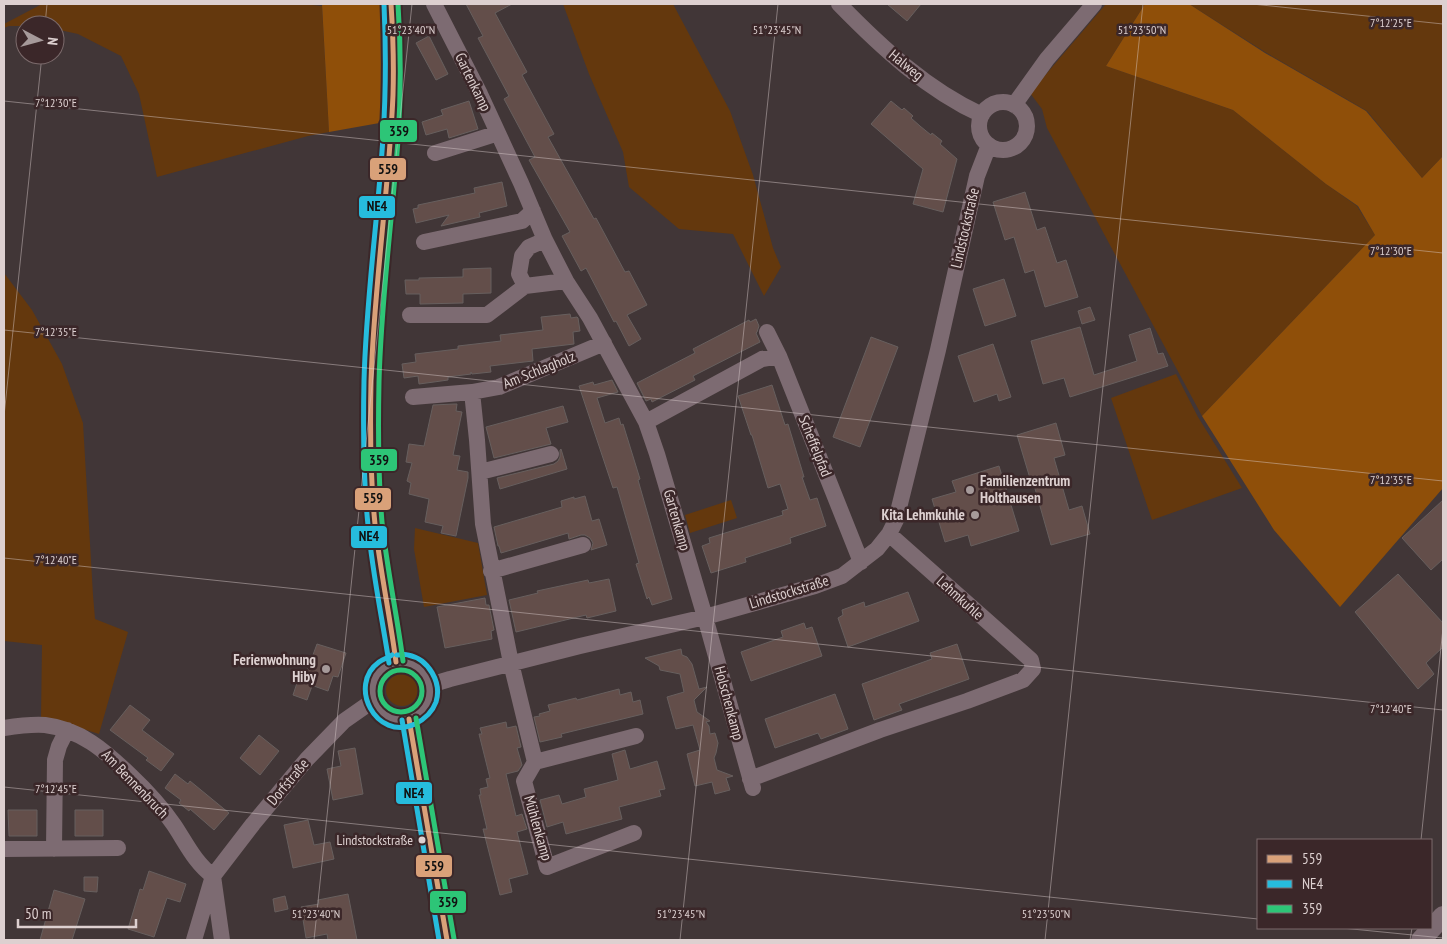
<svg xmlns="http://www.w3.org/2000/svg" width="1447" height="944" viewBox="0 0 1447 944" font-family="'PT Sans Narrow',sans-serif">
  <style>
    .green { fill: #64380d }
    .forest { fill: #8f4f09 }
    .building { fill: #634e4a; stroke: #675f5e }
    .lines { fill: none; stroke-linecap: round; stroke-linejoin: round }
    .minor { stroke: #7d6b72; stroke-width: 16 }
    .tertiary { stroke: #7d6b72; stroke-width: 20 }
    .bus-1-casing { stroke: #3b2729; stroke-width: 9 }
    .bus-2-casing { stroke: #3b2729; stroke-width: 9 }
    .bus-3-casing { stroke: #3b2729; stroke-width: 9 }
    .bus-1 { stroke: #d9a179; stroke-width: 5 }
    .bus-2 { stroke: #26bcdd; stroke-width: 5 }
    .bus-3 { stroke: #2dc577; stroke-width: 5 }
    .ticks { fill: none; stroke: #ddd0d0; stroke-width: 1; stroke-opacity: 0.45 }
    .poi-dot { fill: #a69a9a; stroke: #3b2729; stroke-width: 2 }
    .bus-dot { fill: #ddd0d0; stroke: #3b2729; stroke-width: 2 }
    .labels { text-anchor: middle; stroke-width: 5; stroke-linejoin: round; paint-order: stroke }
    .bus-label { font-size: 14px; fill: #ddd0d0; stroke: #3b2729; text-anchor: end }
    .street-label { font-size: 15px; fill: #ddd0d0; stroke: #3b2729 }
    .poi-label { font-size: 15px; font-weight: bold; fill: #ddd0d0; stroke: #3b2729; text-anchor: end }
    .ticks-label { font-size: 12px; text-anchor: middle; fill: #ddd0d0; stroke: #3b2729; stroke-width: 5; stroke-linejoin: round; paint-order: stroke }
    .line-badge { stroke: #3b2729; stroke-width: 2 }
    .pale-badge-label { font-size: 14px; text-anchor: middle; font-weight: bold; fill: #111 }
  </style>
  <rect width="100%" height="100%" fill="#413637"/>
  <path class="green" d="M42 4H303L322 6 329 132 308 136 157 177 139 94 121 56 78 34 55 29V25H25V26H9L4 28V24Z
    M563 4H673L730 111 753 175 773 248 781 267 764 296 733 234 679 229 629 187 623 152 589 74Z
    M1106 4H1145L1106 66 1233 110 1326 184 1357 206 1375 235 1202 416 1047 128 1042 109 1030 93Z
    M1189 4H1443V156L1422 178 1367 111 1265 52Z
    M4 273 32 310 62 364 83 423 93 595 95 619 128 632 99 734 80 728 41 719 42 645 4 641Z
    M1176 374 1198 417 1242 488 1152 520 1111 398Z
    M731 500 737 518 690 533 685 515Z
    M415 528 478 543 487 595 424 607 414 549Z
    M386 690a16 16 0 1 1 32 0a16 16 0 1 1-32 0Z"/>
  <path class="forest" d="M322 4H385V122L329 132Z
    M1145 4H1189L1265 53 1366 111 1422 178 1443 156V488L1340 607 1274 530 1202 416 1375 235 1358 206 1326 184 1233 110 1106 66Z"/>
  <path class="building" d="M466 4H512L495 13 527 72 522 75 554 134 548 137 594 219 596 218 625 272 629 271 647 305 627 315 641 339 629 346 616 321 614 322 586 268 581 271 562 236 570 232 529 160 535 157 504 99 509 96 478 38 483 36Z
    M887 4H921L907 21Z
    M429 36 448 74 436 80 416 43Z
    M469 101 478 129 449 138 447 129 426 135 422 122 443 115 441 110Z
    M891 101 902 110 904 108 913 116 911 118 920 126 931 135 932 133 942 141 940 144 957 159 943 212 913 204 923 169 871 124Z
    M502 182 507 206 479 213 480 217 441 226 449 215 416 223 413 209 418 208V205L475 193 474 188Z
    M1025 192 1037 230 1045 227 1057 263 1066 260 1078 297 1045 307 1034 270 1025 273 1014 237 1005 240 993 202Z
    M491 268V293L463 294V303L420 304V294H406L405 280H419V278L463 277V269Z
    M1004 279 1016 316 985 326 973 289Z
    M1090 307 1095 320 1082 324 1078 311Z
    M570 314 571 318 577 317 578 318 580 331 573 332 574 344 532 349 533 361 490 366 491 372 472 374 471 372V374L448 377V380L434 382 419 384 418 376 404 378 402 364 416 362 415 354 458 349V346L501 341 500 335 543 330 541 317Z
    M756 319 759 326 757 332 756 333 760 342 693 376 695 380 652 402 651 399 646 401 637 383 695 353 693 349 749 320 750 322Z
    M1080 327 1094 375 1137 361 1129 335 1150 328 1158 354 1163 353 1168 366 1070 397 1064 378 1043 384 1031 341Z
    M871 337 898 347 860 447 833 437Z
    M993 344 1011 397 999 401 997 394 974 402 958 356Z
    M612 380 618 392 597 398 605 423 619 418 621 425 623 424 640 479 638 480 672 599 652 605 649 597 647 599 636 564 639 563 617 487 613 488 579 386 593 382 594 385Z
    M772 385 785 425 788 424 804 477H802L810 500 817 498 826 526 790 538 791 543 745 558 746 562 711 573 702 546 710 543 709 538 783 515 782 511 788 509 780 484 768 488 752 435H751L738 396Z
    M454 404H457L456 411 462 412 453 455 460 456 457 470 468 472V478L456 536 441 533 443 526 425 522 429 499 409 494 411 483 407 481 412 463 406 462 409 444 424 446 433 405Z
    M563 406 568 422 546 428 551 444 494 458 486 427Z
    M1056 423 1065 455 1054 458 1069 510 1082 506 1090 534 1051 545 1034 485H1032L1017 435Z
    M561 449 567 469 500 489 497 478 554 464 558 461 560 457V450Z
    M999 466 1019 531 971 546 968 535 945 542 932 499 956 492 952 481Z
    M585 496 592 521 599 519 607 545 591 550 593 543 590 538 585 535H581L569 539 568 533 501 553 499 546H498L494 527 562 507 561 501 574 497V499Z
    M1443 500V559L1431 570 1402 538Z
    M1398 574 1443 623V647L1426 663 1434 674 1418 689 1355 612Z
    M609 579 616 611 587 618 586 615 516 632 509 600 538 593 537 591 588 580 589 583Z
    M908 592 919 621 848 647 838 618 843 615 842 610 864 602 865 607Z
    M485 598 486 605H489L494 630 491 631 492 639 445 648 437 607Z
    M804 623 806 629 812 627 822 656 751 681 741 652 783 637 781 631Z
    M317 644 346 653 338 677 333 676 328 691 311 685 312 686 307 700 293 695 298 680 303 682Z
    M957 644 969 679 899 704 902 710 874 720 862 684 932 659 930 653Z
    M681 649 682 655 687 657 692 664 699 689 707 687 694 700 697 712 710 721 706 722 709 726 710 734 715 733 718 743 716 753 714 758 717 770 733 776 726 778 730 790 715 794 712 782 695 786 687 754 700 750 693 725 676 729 667 697 684 692 680 674 660 670 659 666 645 658Z
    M619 689 620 695 631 692 633 702 640 700 643 714 561 734 562 737 540 742 534 717 540 716 539 714 550 711 548 705 576 698 577 700Z
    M835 694 848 729 821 739 818 733 775 748 765 719Z
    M130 705 150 720 142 730 174 754 161 771 146 760 148 758 110 730Z
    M506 722 507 728 516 726 521 747 517 748 522 765 518 771 506 774 516 816 522 814 527 829 517 832 528 874 509 879 512 892 500 895 483 829H487L479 795H481L480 789 488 787 486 779 490 778 479 734H482L480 728Z
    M259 735 279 751 260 775 240 758Z
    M355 748 363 794 333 800 327 769 341 766 338 751Z
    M625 750 630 769 657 761 665 789 659 790 661 796 619 807 622 819 566 834 563 822 547 827 540 800 559 795 562 804 586 797 584 789 618 780 612 754Z
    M175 774 188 784 190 781 229 813 214 830 190 809 189 811 179 803 181 800 165 788Z
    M8 810H37V836H9Z
    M75 810H103V836H75Z
    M308 820 314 845 330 842 334 859 293 868 284 825Z
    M149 871 186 884 180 902 167 898 154 937 128 929 140 889 143 890Z
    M84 877H98L97 892 84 891Z
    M54 890 85 899 72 940H40Z
    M348 894 357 940H328L327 934 306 938 301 907 319 904 318 900Z
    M285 896 288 909 275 912 273 899Z"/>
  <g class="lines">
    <path class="minor" d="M434 4 480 94 521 183 545 240 566 281 590 318 646 422 657 454 705 617 753 788
      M839 4C881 47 927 90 982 115
      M979 126a24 24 0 1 1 48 0a24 24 0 1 1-48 0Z
      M1014 105 1047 59 1094 4
      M435 153 498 133
      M545 240 529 247 522 256 519 274 525 286 566 281
      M424 242 522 221 533 211
      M410 315H487L525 286
      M767 332 779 356 861 562
      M604 343 499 387 472 392 477 440 483 524 511 663 535 762 524 781 547 867 634 833
      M413 397 472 392
      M646 422 762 359 779 356
      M480 472 551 454
      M491 571 583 545
      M430 685 450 679 580 646 705 617 815 586 842 576 877 549 889 534 896 520 938 350 977 176 989 145
      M4 728C17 726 32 724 45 725 80 729 105 751 129 774 146 790 161 806 174 825 186 843 195 863 213 876L222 940
      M535 762 636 736
      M750 779 880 730 967 701 1023 680 1033 669 1031 660 889 534
      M4 849 118 848
      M54 849 55 760 59 746 67 730
      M194 940 213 876 253 824 307 759 344 721 374 700"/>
    <path class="tertiary" d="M391 4C401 123 377 242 372 362 370 416 370 470 375 524 380 570 390 616 396 662
      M372 691a29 29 0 1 1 58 0a29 29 0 1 1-58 0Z
      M409 719 447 940
      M1421 940 1443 916"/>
    <g class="bus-1-casing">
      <path id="bus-1" d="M391 4C393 34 394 64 393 95 389 190 374 285 371 381 370 428 370 476 375 524 380 570 390 616 396 662
        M409 719 447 940"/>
    </g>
    <g class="bus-2-casing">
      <path id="bus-2" d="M384 4C386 49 386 92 383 137 378 218 366 299 364 381 363 429 363 477 368 525 372 571 382 617 389 663
        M392 655C388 658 383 659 379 662 347 685 376 742 415 724 425 719 432 713 436 702 442 683 429 659 408 655 405 654 401 655 397 655
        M402 720 439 940"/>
    </g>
    <g class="bus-3-casing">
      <path id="bus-3" d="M398 4C401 49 401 95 398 140 392 221 381 301 379 382 378 429 378 476 382 522 387 569 397 615 403 661
        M380 691a21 21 0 1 1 42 0a21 21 0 1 1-42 0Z
        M416 718 454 939"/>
    </g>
    <use href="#bus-1" class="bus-1"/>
    <use href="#bus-2" class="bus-2"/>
    <use href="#bus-3" class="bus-3"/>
  </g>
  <path class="ticks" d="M1252 4 1443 24M45 25 47 4M4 101 1443 253M4 330 1443 481M4 416 42 55M4 558 1443 710M4 787 1258 919M1421 840 1443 628M1342 928 1443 938M314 940 412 4M680 940 778 4M1045 940 1143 4M1410 940 1412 928"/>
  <g class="poi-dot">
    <circle cx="970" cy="490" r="5"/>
    <circle cx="975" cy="515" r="5"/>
    <circle cx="326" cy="669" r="5"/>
  </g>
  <circle class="bus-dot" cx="422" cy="840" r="4.5"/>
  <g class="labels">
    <g class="bus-label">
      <text x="413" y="845">Lindstockstraße</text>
    </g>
    <g class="street-label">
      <text transform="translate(906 65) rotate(39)" y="5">Halweg</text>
      <text transform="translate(473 82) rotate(64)" y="5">Gartenkamp</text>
      <text transform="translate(965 228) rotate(-77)" y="5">Lindstockstraße</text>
      <text transform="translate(539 370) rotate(-22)" y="5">Am Schlagholz</text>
      <text transform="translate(815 446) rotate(68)" y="5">Scheffelpfad</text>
      <text transform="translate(677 520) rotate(74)" y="5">Gartenkamp</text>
      <text transform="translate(789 592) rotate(-17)" y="5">Lindstockstraße</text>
      <text transform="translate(960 598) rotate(42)" y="5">Lehmkuhle</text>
      <text transform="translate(729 703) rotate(75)" y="5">Holschenkamp</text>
      <text transform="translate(288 782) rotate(-50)" y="5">Dorfstraße</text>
      <text transform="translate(135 784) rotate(46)" y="5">Am Bennenbruch</text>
      <text transform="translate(538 828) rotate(74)" y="5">Mühlenkamp</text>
    </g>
    <g class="poi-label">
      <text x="980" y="486" text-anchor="start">Familienzentrum<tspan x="980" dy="17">Holthausen</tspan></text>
      <text x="965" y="520">Kita Lehmkuhle</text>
      <text x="316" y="665">Ferienwohnung<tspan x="316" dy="17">Hiby</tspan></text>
    </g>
  </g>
  <g class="ticks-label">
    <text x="1391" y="27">7°12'25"E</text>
    <text x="411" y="34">51°23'40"N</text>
    <text x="777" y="34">51°23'45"N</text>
    <text x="1142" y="34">51°23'50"N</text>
    <text x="56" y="107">7°12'30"E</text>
    <text x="1391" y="255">7°12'30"E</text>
    <text x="56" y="336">7°12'35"E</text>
    <text x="1391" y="484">7°12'35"E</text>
    <text x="56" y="564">7°12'40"E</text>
    <text x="1391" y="713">7°12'40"E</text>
    <text x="56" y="793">7°12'45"E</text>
    <text x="316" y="918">51°23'40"N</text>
    <text x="681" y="918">51°23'45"N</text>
    <text x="1046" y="918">51°23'50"N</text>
  </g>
  <g class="line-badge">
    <rect x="379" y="119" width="39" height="24" rx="5" fill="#2dc577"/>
    <rect x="369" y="157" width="38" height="24" rx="5" fill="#d9a179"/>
    <rect x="358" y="195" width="38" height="24" rx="5" fill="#26bcdd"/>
    <rect x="360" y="448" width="38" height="24" rx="5" fill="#2dc577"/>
    <rect x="354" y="487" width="38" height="24" rx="5" fill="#d9a179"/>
    <rect x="350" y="525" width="38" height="24" rx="5" fill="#26bcdd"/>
    <rect x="395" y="781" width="38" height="24" rx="5" fill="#26bcdd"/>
    <rect x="415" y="854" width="38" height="24" rx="5" fill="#d9a179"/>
    <rect x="429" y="890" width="38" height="24" rx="5" fill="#2dc577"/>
  </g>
  <g class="pale-badge-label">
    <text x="399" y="136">359</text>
    <text x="388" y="174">559</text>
    <text x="377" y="211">NE4</text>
    <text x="379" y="465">359</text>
    <text x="373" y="503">559</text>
    <text x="369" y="541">NE4</text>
    <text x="414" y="798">NE4</text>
    <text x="434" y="871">559</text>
    <text x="448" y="907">359</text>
  </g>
  <rect width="1447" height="944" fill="none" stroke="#ddd0d0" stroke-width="10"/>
  <rect x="1257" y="839" width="175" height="90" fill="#3b2729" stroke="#7c6b6c"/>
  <rect x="1267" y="855" width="25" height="8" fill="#d9a179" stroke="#7c6b6c"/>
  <text x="1302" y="864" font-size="15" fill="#ddd0d0">559</text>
  <rect x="1267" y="880" width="25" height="8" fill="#26bcdd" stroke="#7c6b6c"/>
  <text x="1302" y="889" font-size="15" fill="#ddd0d0">NE4</text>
  <rect x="1267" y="905" width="25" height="8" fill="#2dc577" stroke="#7c6b6c"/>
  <text x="1302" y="914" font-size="15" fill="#ddd0d0">359</text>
  <g transform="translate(40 40) rotate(96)"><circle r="24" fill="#3b2729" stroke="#7c6b6c"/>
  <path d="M0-4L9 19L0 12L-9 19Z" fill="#a69a9a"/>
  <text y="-8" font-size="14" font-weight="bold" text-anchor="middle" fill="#ddd0d0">N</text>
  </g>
  <path d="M18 919v8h118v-8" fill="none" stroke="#ddd0d0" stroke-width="2.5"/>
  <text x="25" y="919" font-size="15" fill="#ddd0d0" stroke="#3b2729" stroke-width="4" paint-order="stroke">50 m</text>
</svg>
